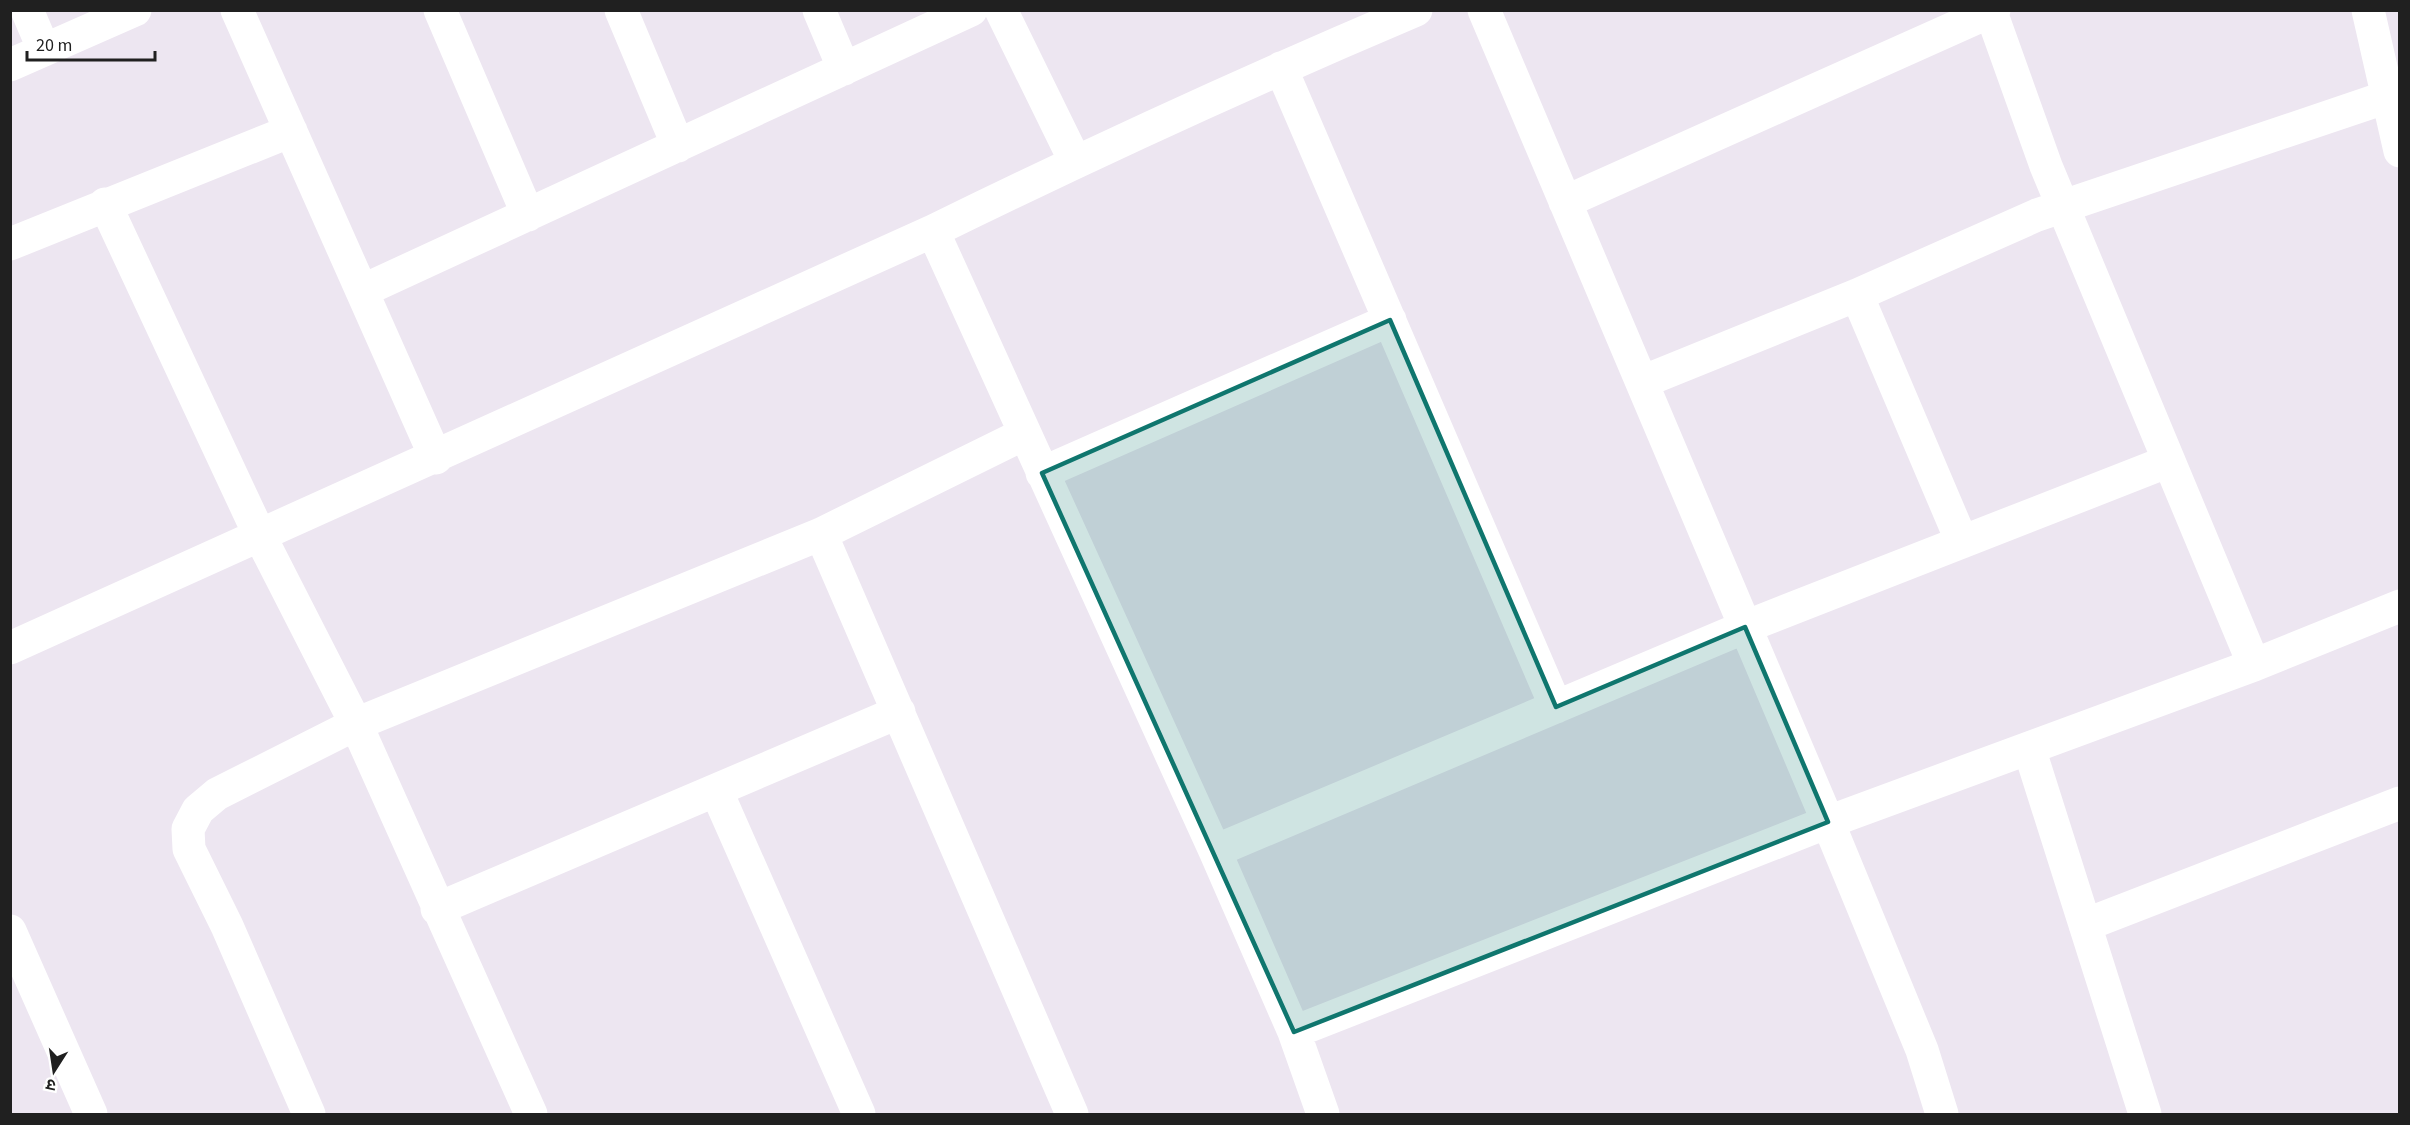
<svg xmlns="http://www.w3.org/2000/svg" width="2410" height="1125" viewBox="0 0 2410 1125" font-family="'Source Sans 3','Noto Sans Devanagari',sans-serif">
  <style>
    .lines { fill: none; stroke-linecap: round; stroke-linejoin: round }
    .street { stroke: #fff; stroke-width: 33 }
    .marked { fill: #0f766e; fill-opacity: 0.2; stroke: #0f766e; stroke-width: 4.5; stroke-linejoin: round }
  </style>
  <rect width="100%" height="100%" fill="#ede6f1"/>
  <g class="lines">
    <path class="street" d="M27 10 44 50
      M237 10 436 458
      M440 10 528 215
      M621 10 678 146
      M819 10 844 69
      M1001 10 1075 161
      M1484 10 1828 822 1922 1050 1942 1114
      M2368 10 2400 151
      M1991 12 2046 166 2254 665
      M10 65 135 10
      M1281 68 1556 707
      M1565 202 1994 10
      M105 204 260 536 356 724 531 1114
      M933 231 1215 851 1294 1032 1323 1114
      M10 244 291 131
      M362 291 971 10
      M1857 295 1962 542
      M1642 382 1857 295 2037 215 2387 97
      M1042 473 1390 320
      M821 534 1072 1114
      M10 648 933 231C1092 153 1253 79 1416 10
      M2029 748 2145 1114
      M716 790 859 1114
      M1215 851 1745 627 2169 461
      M437 909 899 712
      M2085 925 2400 803
      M10 931 91 1114
      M1294 1032 1828 822 2254 665 2400 606
      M309 1114 227 926 189 849 188 829 198 810 217 794 356 724 821 534 1024 434"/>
  </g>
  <path class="marked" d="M1390 320 1556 707 1745 627 1828 822 1294 1032 1042 473Z"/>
  <rect width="2410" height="1125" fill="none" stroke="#202020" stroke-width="24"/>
  <g transform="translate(54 1071) rotate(192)" stroke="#ffffff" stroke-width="4.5" paint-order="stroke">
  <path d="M0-4.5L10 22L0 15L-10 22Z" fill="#202020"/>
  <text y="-9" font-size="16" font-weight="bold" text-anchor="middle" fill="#202020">उ</text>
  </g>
  <path d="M27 51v9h128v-9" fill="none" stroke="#202020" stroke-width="3"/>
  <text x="36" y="51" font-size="18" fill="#202020" stroke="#ffffff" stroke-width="4.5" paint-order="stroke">20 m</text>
</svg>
